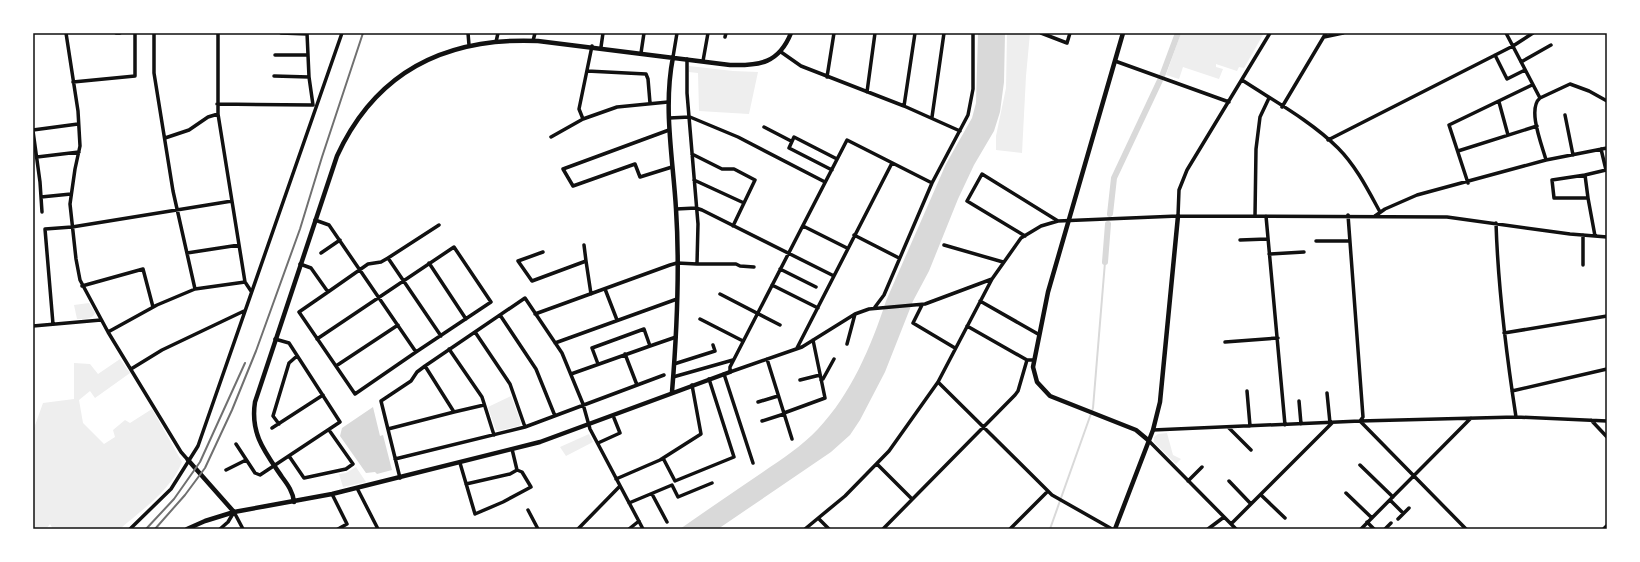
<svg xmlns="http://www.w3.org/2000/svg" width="1640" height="562" viewBox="0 0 1640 562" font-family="'DM Sans',sans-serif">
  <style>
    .green { fill: #eee }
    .water { fill: #d9d9d9 }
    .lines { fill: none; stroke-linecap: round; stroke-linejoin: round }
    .stream { stroke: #d9d9d9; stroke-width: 2 }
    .canal { stroke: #d9d9d9; stroke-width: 6 }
    .minor { stroke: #111; stroke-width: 3.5 }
    .tertiary { stroke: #111; stroke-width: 4.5 }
    .secondary { stroke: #111; stroke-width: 5.5 }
    .rail { stroke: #707070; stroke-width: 2 }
    .neatline { fill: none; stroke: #111; stroke-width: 1.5 }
  </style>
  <rect width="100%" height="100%" fill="#fff"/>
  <path class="green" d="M1007 33H1030L1026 76 1022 153 996 150V136L1006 88Z
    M1181 33H1264L1244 68 1239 67 1237 71 1216 64V67L1223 69 1219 79 1183 67 1179 79 1166 75Z
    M689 66 733 71 758 72 749 114 699 111 698 73 689 72Z
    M89 303 95 313C92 320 83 319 77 319L74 305Z
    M120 359 130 373 95 398 90 391 79 400 83 423 104 444 115 437 113 430 125 420 130 423 152 409 182 462C171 490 143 509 121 528L53 529 50 524 46 529H33V431L43 403 74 399V363L90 364 98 374Z
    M511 396 521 423 519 426 497 431 495 428 488 407Z
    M1167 433 1173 455 1181 459 1176 464 1154 442V437L1158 434Z
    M589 434 593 442 566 456 560 447Z
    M356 467 366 482 343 487 339 474 346 473Z"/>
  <path class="water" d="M978 33H1005L1004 82 1000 112 994 131 974 165 958 199 929 271 913 301 885 372 860 420 850 435 831 452 718 529H680C707 510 735 491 763 472 782 459 802 446 818 429 851 394 871 347 886 301L946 164 972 118 976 103Z
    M373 407 380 436 383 435 392 470 377 474 375 472 366 473 340 436 342 428Z"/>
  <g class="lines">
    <path class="stream" d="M1050 529 1093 408 1105 262"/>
    <path class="canal" d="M1110 214 1114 178 1162 76 1178 33
      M1105 262 1108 224"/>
    <path class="minor" d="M66 33 78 111 80 146 75 169 70 204 76 259 80 280 108 332 181 452 188 460
      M116 33H120
      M154 33V73L173 191 195 289
      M218 33V114L245 282 251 291
      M281 33 307 34
      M307 33 309 77 313 105
      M468 33 469 45
      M1041 33 1067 43 1070 33
      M1506 33 1540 98 1570 84 1589 91 1607 101
      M725 37 726 33
      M1324 37 1343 33
      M533 41 535 33
      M496 42 498 33
      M601 47 603 33
      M781 52 801 66 904 106 960 131
      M641 53 644 33
      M275 55H308
      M1495 55 1507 79 1525 70
      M673 57 677 33
      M703 61 708 33
      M1115 61 1229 102
      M1521 62 1551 45
      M587 71 646 74 648 79 650 103
      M274 76 309 77
      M827 77 834 33
      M1242 80C1274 101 1311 121 1338 148 1356 166 1368 190 1380 212
      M73 82 135 76V33
      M867 92 875 33
      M1540 98C1527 109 1542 145 1546 160
      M1499 102 1508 135
      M217 104 313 105
      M904 106 915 33
      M1282 107 1326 33
      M1565 115 1573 155
      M932 117 944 33
      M669 118 690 117 738 137 825 182
      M583 119 579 109 592 46
      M764 127 791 141
      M33 130 78 124
      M669 130 563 169 573 186 635 164 640 177 672 167
      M33 131 40 182 42 212
      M551 137 583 119 617 107 668 102
      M165 138 189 130 208 117 218 114
      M1328 140 1513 46 1533 33
      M1458 151 1537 126
      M692 154 722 169H734L755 180 733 226
      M37 157 79 152
      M832 170 789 148 794 137 837 159
      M1585 175 1606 170 1601 149
      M694 180 744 203
      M932 183 847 140 730 367V372L802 347 855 314 869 309 925 304 992 279
      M1468 183 1449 125 1532 85
      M41 197 71 194
      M1588 198 1585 175 1552 180 1554 198H1588L1595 236
      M676 209 696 208 702 210 834 276
      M1348 215 1363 417 1360 421
      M1178 216 1179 190 1187 170 1270 33
      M1255 216 1256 149 1260 117 1269 98
      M1266 216 1285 425
      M1375 216 1385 209 1417 195 1546 160 1607 148
      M315 220 329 225 416 352 355 394 299 312 328 292
      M1496 223C1498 288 1506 352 1516 417
      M803 226 847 248
      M854 235 899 258
      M1025 236 967 201 982 174 1058 221
      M1240 240 1267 239
      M1316 241H1350
      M584 245 586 261
      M944 245 1003 262
      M543 252 518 261 532 281 586 261 591 294
      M187 253 239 245
      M321 253 340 240
      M1269 254 1304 252
      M388 258 441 336
      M429 263 466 319
      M300 264 311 268 328 292 368 264 381 262 388 258 439 225
      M697 264H736L740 266 754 267
      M1583 265V235
      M780 269 816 287
      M772 285 818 308
      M82 286 143 269 153 307
      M605 289 617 320
      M720 294 780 325
      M980 301 1038 334
      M922 305 913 323 955 348
      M875 307 884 295 932 183 968 115 973 89V33
      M535 314 670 265 677 263 697 264 698 224 687 93V59
      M500 315 536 369 555 416
      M700 319 743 341
      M53 324 45 229 72 227 232 201
      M33 326 101 320
      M967 326 1027 360H1034
      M108 332 157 305 195 289 245 282
      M475 332 510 384 525 427
      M1504 333 1607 316
      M317 339 454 247 491 302 416 352
      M1225 342 1278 338
      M555 343 677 299
      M847 344 855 314
      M650 346 676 337
      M797 348 892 163
      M449 349 482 397 494 435
      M625 354 637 385
      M767 359 792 439
      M674 364 715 351 713 345
      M336 366 398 325
      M131 369 162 350 244 311
      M571 374 650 346 644 329 592 348 598 364
      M724 374 753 463
      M673 377 733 360
      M800 380 820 375
      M821 380 823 379 834 359
      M938 382 1052 495 1112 529
      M1247 391 1250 426
      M1512 391 1607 369
      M1327 393 1330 423
      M1299 401 1301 424
      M758 402 778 396
      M454 412 484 405
      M784 413 825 398 813 340
      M1591 420 1607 437
      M762 421 784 414
      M1360 421 1466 529
      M279 424 273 416 289 363 297 356
      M1228 427 1251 450
      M272 428 323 395
      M388 429 454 412 425 366
      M1153 430 1360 421 1516 417 1607 421
      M1148 440 1236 529
      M598 443 620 433 614 418
      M236 444 255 473 260 475 340 422 289 343 275 339
      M289 456 304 478 346 469 353 464 329 430
      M663 458 675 481 734 457 709 379
      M395 459 525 427 664 375
      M460 463 475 514 503 502 531 487 522 472 517 470 512 449
      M877 464 912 499
      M1360 465 1393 497
      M226 470 246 460
      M400 478 381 401 411 381 417 372 425 366 525 298 562 353 583 404 590 429 643 529
      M616 479 660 460 701 434 692 385
      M1188 481 1202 467
      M1229 481 1251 504
      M466 484 510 474 517 470
      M357 488 378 529
      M1346 493 1372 518
      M332 494 347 524 338 529
      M652 494 667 522
      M1261 495 1285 518
      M1390 500 1403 513
      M629 503 672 485 678 497 712 483
      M528 510 538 529
      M234 512 243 529
      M819 519 829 529
      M1398 519 1409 508
      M1367 522 1374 529
      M1231 524 1332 423
      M130 529 171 489 198 446 342 33
      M220 529 228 522 234 512
      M578 529 620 486
      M629 529 639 521
      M805 529 845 496 889 451 938 382 992 279 1021 238 1041 226 1058 221 1178 216 1447 217 1570 234 1607 237
      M883 529 1015 395 1018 391 1027 360
      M1010 529 1048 491
      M1208 529 1224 517
      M1361 529 1471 418
      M1385 529 1391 523"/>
    <path class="tertiary" d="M1123 33 1048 292 1033 367 1037 382 1050 396 1136 430 1148 440
      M672 392C677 331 680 270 676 209 673 158 663 108 673 57
      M188 460 234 512
      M294 502C293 492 288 485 282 477 265 452 250 434 255 402L337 156C376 71 447 37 538 41L730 65C760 66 779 63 791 33
      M187 529 205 521 234 512 332 494 540 442 730 372
      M1115 529 1153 430 1160 402 1178 216"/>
    <path class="secondary" d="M1605 529 1607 527"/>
    <path class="rail" d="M146 529 174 499 200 462 245 363
      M155 529 185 495 205 468 232 410 256 351 300 229 322 157 363 33"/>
  </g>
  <rect width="1640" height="562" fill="none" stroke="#ffffff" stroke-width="68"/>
  <rect x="34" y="34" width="1572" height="494" class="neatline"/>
</svg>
